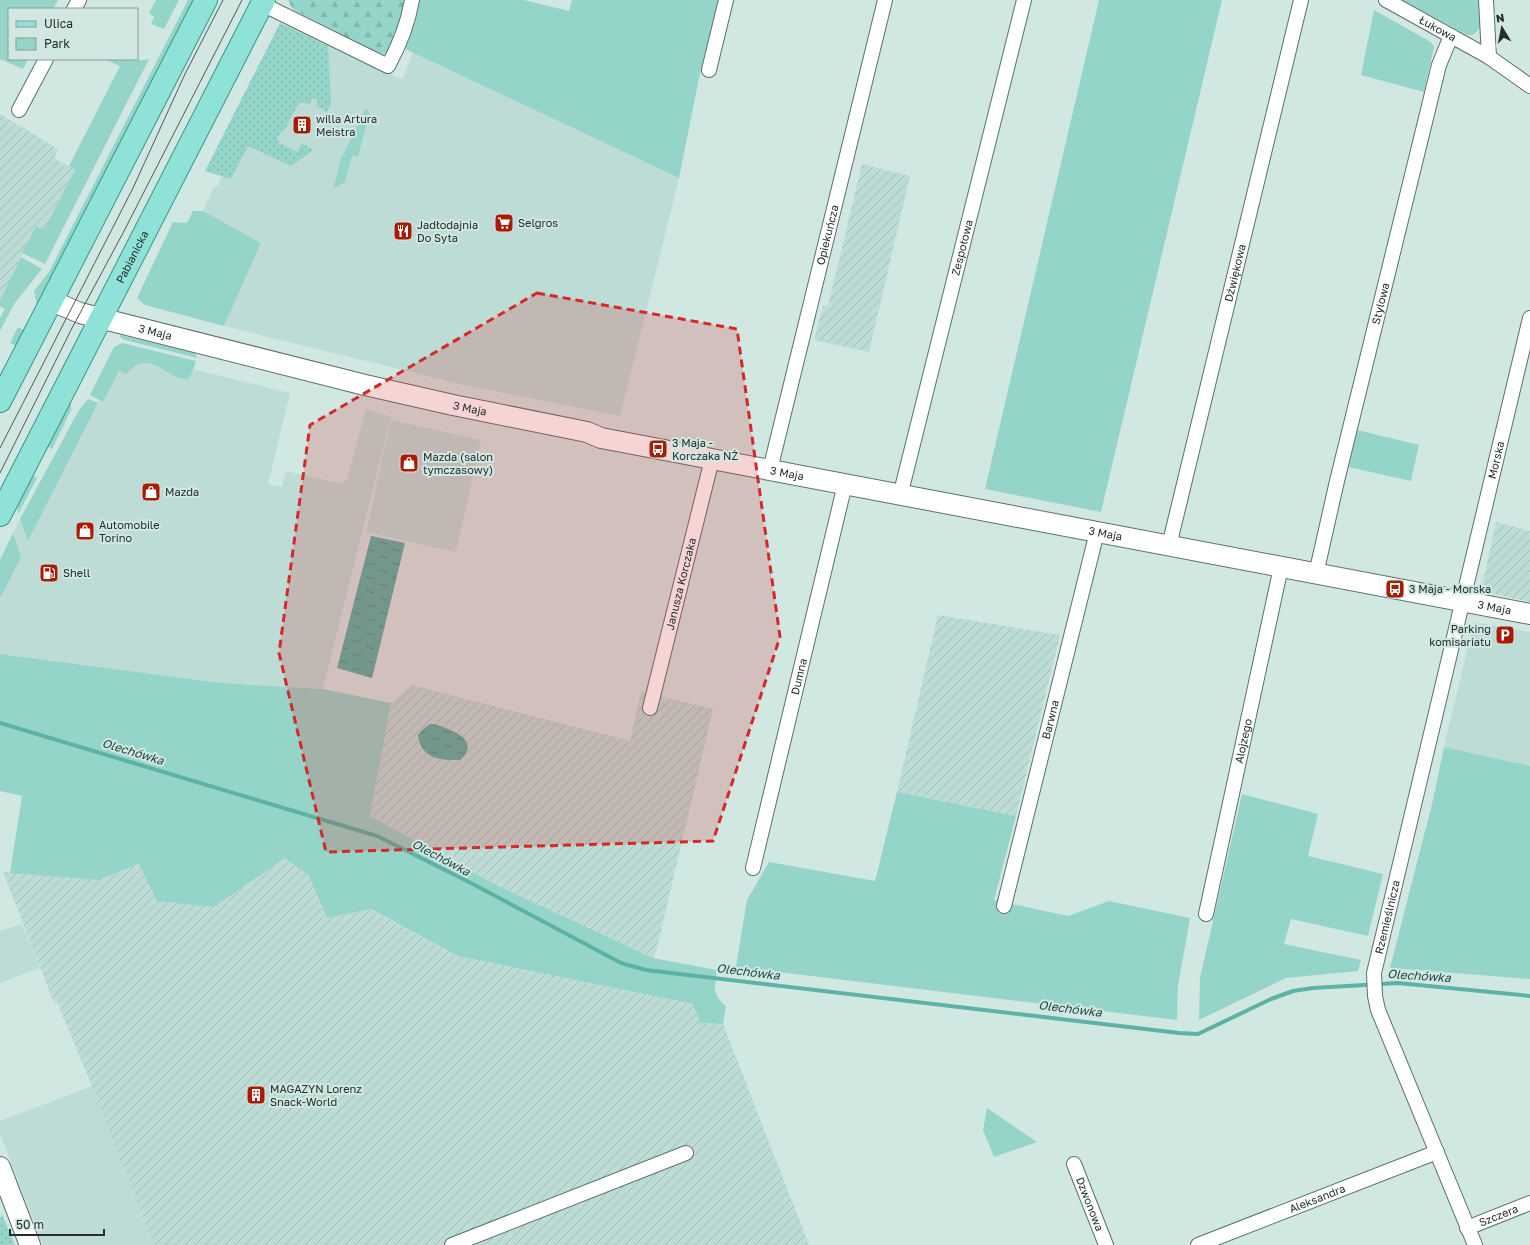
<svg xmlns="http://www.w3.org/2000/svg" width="1530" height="1245" viewBox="0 0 1530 1245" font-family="'Golos Text',sans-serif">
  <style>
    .built { fill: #bddcd6 }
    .industrial { fill: url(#industrial-furrows) }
    .green { fill: #95d5c9 }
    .forest { fill: url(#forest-firs) }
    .garden { fill: url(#garden-dots) }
    .water { fill: url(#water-ripples) }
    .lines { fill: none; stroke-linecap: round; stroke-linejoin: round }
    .stream { stroke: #5cb2a4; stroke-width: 4 }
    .street-casing { stroke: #5d706c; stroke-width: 16 }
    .secondary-casing { stroke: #5d706c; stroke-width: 22 }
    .primary-casing { stroke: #389689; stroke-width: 24 }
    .street { stroke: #fff; stroke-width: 14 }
    .secondary { stroke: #fff; stroke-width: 20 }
    .primary { stroke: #8ee2d7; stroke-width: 22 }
    .tram { stroke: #4e5a58; stroke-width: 1 }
    .marked { fill: #d62828; fill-opacity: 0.2; stroke: #d62828; stroke-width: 3; stroke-dasharray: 8 5; stroke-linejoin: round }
    .labels { text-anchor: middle; stroke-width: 4; stroke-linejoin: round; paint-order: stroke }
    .street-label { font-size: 11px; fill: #242d2b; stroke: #d1e7e2 }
    .poi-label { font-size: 11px; fill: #242d2b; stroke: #d1e7e2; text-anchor: start }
    .water-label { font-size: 12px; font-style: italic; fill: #224943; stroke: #d1e7e2 }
  </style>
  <defs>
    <pattern id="industrial-furrows" width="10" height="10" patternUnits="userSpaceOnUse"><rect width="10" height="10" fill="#bddcd6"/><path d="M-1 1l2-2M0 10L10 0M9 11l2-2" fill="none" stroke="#a2bdb8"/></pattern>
    <pattern id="forest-firs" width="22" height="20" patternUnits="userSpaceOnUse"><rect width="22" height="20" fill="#95d5c9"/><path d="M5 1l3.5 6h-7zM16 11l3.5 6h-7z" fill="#80b7ad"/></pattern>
    <pattern id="garden-dots" width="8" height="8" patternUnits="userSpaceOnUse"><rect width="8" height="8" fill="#95d5c9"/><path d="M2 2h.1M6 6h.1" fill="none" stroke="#80b7ad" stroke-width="1.8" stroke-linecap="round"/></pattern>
    <pattern id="water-ripples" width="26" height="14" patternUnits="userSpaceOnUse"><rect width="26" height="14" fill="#5cb2a4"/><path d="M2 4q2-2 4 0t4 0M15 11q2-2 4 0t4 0" fill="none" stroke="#4c9186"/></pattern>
  </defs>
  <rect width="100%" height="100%" fill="#d1e7e2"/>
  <path class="built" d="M280 23 368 65 402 79 413 53 679 178 620 416 464 385 224 326 261 243 203 211 215 186H218Z
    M124 352 290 393 268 484 282 487 286 471 343 484 344 480H347L366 409 391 417 323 689 221 683 0 654V560L20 519 28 541Z
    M391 420 481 440 456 552 366 532Z
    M1474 622 1530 632V766L1444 747Z
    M22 924 40 968 0 983V931Z
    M92 1086 153 1245H43L0 1133V1121Z"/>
  <path class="industrial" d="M0 114 58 149 54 158 75 170 44 229 36 226 0 300Z
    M862 164 910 176 869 352 814 340 823 306H828Z
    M1496 522 1530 531V602L1481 591Z
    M938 615 1060 635 1016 816 897 792Z
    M412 685 630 741 641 692 713 709 656 952 653 958 496 885 370 816 391 703Z
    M285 858 309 876 327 918 370 909 458 956 693 1004 700 1023 723 1024 809 1245H153L92 1086 57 1002 54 1003 3 872 97 880 139 864 214 907Z"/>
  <path class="green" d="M0 0H58L53 9H9V59H28L23 69 0 59Z
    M156 0H179L164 29 151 24 154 17 149 13Z
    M188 0H193L37 305 34 291 49 272Z
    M418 0H524L569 11 572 0H719L699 78 679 178 403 48Z
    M1099 0H1222L1101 512 985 489Z
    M1402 0H1479C1480 13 1485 29 1472 35H1467Z
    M1374 10 1431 42 1434 47 1424 92 1361 75Z
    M104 59C120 59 135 62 149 59L45 264 22 253 36 226 44 229 75 170 69 166 120 66Z
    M367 109 369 111V114L358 157 352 156 345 182 335 188 334 186 341 159 365 110Z
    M193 211H203L261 243 224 326 145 305 137 298 173 222 187 223Z
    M21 257 42 269 14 304 0 331V318L5 309 0 306V300Z
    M18 327 24 330 16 346 10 343Z
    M120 335 195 353 197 358 125 340 120 337Z
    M122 343 196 361 192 373 189 378C173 383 156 357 139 364 133 366 130 371 126 374L119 371 103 402 90 395 114 347Z
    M71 397V410L52 449 46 446Z
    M88 399 98 403 28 541 20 519 79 410Z
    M1357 430 1419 445 1411 481 1349 467Z
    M31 475 37 478 18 514 17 503Z
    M13 533 21 557 0 598V560Z
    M0 654 221 683 323 689 391 703 370 816 496 885 638 951 653 958 717 970C715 988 711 993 726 1006L723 1024 700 1023 693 1004 458 956 371 909 327 918 309 876 285 858 214 907 157 901 139 864 98 880 10 873 22 796 0 791Z
    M1444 747 1530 766V979L1390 968 1433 800Z
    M897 792 1016 816 994 900 1068 916 1109 901 1190 918 1178 986 1177 1020 736 967 747 900 769 862 875 881Z
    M1242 794 1318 814 1308 856 1383 874 1368 936 1291 919 1284 944 1361 960 1358 971 1286 978 1199 1020 1200 978Z
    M987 1108 1037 1142 994 1157 983 1130Z"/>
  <path class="forest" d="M288 0H408C404 16 396 40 386 53L380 54 294 10 291 6Z"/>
  <path class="garden" d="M280 23 328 46 331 103 327 112 316 106 318 101 313 98 309 105 302 102 299 103 284 131 282 130 277 138 279 143 297 152 302 143 313 150 291 166 248 146 231 179 205 171Z
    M2 1214 15 1245H0V1219Z"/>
  <path class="water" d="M371 536 405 543 372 678 337 668Z
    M430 724C437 724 442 727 448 729 463 735 477 745 460 760 440 760 421 759 418 735L422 730Z"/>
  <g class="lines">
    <path class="stream" d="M0 723 377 836 469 882 621 963 646 970 1179 1033 1198 1034 1271 999 1293 991 1313 988 1398 983 1530 996"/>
    <g class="street-casing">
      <g id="street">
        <path id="s1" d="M1386 0 1489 57 1530 86"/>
        <path d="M1486 0 1489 57"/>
        <path d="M262 4 388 66C399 46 408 23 412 0"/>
        <path d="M74 9 79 0"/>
        <path d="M709 70 726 0"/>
        <path d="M19 110 46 59"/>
        <path id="s2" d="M770 470 885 0"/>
        <path id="s3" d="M900 496 1024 0"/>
        <path id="s4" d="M1169 546 1301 0"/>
        <path id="s5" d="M1316 574 1337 481 1439 65 1451 36"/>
        <path id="s6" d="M650 708 712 459"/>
        <path id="s7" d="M753 868 845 484"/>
        <path id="s8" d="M1004 906 1097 532"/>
        <path id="s9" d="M1206 914 1281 567"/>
        <path id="s10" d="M1074 1164 1106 1245"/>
        <path id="s11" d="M1467 1228 1530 1203"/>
        <path d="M452 1245 686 1153"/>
        <path id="s12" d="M1198 1245 1437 1152"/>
        <path id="s13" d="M1475 1245 1378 1010 1375 996 1374 973 1530 318"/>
      </g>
    </g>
    <g class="secondary-casing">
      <g id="secondary">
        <path id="s14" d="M52 301 80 313 365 385 453 405 587 432 601 438 1530 614"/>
        <path d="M0 1167 30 1245"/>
      </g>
    </g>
    <g class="primary-casing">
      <g id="primary">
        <path d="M0 401 206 0"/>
        <path id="s15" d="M0 515 264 0"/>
      </g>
    </g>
    <use href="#street" class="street"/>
    <use href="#secondary" class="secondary"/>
    <use href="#primary" class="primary"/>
    <path class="tram" d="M0 448 133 188 185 74 223 0
      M0 473 71 330 123 233 242 0"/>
  </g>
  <path class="marked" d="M537 293 737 329 780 637 713 841 326 852 279 653 310 425Z"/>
  <defs>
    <g id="building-square" transform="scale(1)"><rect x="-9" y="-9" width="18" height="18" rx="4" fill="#aa1b02" stroke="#d1e7e2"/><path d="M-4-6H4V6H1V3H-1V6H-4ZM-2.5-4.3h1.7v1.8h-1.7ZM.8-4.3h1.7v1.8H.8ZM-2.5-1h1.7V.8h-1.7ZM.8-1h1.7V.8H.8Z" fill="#fff"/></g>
    <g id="supermarket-square" transform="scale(1)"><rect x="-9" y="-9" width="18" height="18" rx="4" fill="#aa1b02" stroke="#d1e7e2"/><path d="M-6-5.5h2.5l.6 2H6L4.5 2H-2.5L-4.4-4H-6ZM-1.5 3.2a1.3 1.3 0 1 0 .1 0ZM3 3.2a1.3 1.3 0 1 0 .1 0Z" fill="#fff"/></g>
    <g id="restaurant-square" transform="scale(1)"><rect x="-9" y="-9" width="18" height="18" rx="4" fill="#aa1b02" stroke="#d1e7e2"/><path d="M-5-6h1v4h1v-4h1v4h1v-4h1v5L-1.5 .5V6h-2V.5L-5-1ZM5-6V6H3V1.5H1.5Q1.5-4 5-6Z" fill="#fff"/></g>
    <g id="bus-square" transform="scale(1)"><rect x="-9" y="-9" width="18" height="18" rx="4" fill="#aa1b02" stroke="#d1e7e2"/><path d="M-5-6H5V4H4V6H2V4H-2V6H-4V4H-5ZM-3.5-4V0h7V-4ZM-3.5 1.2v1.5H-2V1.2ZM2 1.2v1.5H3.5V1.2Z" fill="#fff"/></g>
    <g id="shop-square" transform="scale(1)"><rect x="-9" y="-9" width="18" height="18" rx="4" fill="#aa1b02" stroke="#d1e7e2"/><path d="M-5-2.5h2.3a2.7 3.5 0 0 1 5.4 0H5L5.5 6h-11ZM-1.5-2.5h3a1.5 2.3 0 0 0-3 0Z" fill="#fff"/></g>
    <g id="fuel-square" transform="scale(1)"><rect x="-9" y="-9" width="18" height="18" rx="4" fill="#aa1b02" stroke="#d1e7e2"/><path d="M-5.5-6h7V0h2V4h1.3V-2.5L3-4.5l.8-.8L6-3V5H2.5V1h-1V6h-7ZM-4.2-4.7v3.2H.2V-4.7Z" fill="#fff"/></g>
    <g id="parking-square" transform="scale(1)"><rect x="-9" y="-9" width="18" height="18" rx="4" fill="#aa1b02" stroke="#d1e7e2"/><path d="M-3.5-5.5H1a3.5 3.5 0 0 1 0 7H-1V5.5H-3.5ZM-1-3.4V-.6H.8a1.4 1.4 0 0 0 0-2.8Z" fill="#fff"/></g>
  </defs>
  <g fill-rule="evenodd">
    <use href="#building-square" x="302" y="125"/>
    <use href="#supermarket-square" x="504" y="223"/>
    <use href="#restaurant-square" x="403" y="231"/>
    <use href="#bus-square" x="658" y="449"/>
    <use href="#shop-square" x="409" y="463"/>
    <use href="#shop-square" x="151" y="492"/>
    <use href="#shop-square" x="85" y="531"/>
    <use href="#fuel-square" x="49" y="573"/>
    <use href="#bus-square" x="1395" y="589"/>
    <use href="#parking-square" x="1505" y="635"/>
    <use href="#building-square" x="256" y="1095"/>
  </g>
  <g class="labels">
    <g class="street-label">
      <text dy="4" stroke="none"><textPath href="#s1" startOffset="59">Łukowa</textPath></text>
      <text dy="4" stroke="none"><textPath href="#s2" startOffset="242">Opiekuńcza</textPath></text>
      <text dy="4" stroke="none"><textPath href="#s3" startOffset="256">Zespołowa</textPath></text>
      <text dy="4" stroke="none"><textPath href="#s15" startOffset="290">Pabianicka</textPath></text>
      <text dy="4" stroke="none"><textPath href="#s4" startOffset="281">Dźwiękowa</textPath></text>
      <text dy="4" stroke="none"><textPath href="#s5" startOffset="278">Stylowa</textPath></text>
      <text dy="4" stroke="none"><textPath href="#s14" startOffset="108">3 Maja</textPath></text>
      <text dy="4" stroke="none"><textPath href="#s14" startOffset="432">3 Maja</textPath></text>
      <text dy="4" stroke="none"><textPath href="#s13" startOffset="819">Morska</textPath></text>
      <text dy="4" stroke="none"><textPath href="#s14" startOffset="756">3 Maja</textPath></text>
      <text dy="4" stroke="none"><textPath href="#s14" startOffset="1080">3 Maja</textPath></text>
      <text dy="4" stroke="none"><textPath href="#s6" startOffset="128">Janusza Korczaka</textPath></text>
      <text dy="4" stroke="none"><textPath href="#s14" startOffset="1476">3 Maja</textPath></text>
      <text dy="4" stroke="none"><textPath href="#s7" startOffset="197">Dumna</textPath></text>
      <text dy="4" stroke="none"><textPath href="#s8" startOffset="192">Barwna</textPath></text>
      <text dy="4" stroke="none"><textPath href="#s9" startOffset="177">Alojzego</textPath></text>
      <text dy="4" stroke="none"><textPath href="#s13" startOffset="349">Rzemieślnicza</textPath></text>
      <text dy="4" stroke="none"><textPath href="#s12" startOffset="128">Aleksandra</textPath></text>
      <text dy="4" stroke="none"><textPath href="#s10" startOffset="43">Dzwonowa</textPath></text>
      <text dy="4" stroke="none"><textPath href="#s11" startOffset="34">Szczera</textPath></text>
    </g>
    <g class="poi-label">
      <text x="316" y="123">willa Artura<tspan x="316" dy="13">Meistra</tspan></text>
      <text x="518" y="227">Selgros</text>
      <text x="417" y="229">Jadłodajnia<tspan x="417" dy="13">Do Syta</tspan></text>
      <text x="672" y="447">3 Maja -<tspan x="672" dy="13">Korczaka NŻ</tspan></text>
      <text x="423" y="461">Mazda (salon<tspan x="423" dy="13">tymczasowy)</tspan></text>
      <text x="165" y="496">Mazda</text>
      <text x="99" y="529">Automobile<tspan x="99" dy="13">Torino</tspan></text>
      <text x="63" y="577">Shell</text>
      <text x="1409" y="593">3 Maja - Morska</text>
      <text x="1491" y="633" text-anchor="end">Parking<tspan x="1491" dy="13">komisariatu</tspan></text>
      <text x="270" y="1093">MAGAZYN Lorenz<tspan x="270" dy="13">Snack-World</tspan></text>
    </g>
    <g class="water-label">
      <text transform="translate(133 752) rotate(17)" y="4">Olechówka</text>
      <text transform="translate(441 858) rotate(28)" y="4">Olechówka</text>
      <text transform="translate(748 972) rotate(7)" y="4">Olechówka</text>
      <text transform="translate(1419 976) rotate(4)" y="4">Olechówka</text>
      <text transform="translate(1070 1009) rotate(7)" y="4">Olechówka</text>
    </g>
  </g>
  <rect x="8" y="8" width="130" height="52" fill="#d1e7e2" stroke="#8c9d99"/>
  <rect x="16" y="21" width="20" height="6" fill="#8ee2d7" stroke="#8c9d99"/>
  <text x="44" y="28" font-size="12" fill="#242d2b">Ulica</text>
  <rect x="16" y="38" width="20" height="12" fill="#95d5c9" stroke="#8c9d99"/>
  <text x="44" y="48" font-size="12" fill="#242d2b">Park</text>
  <g transform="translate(1502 28) rotate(350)" stroke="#d1e7e2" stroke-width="3" paint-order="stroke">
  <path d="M0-3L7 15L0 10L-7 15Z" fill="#242d2b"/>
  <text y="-6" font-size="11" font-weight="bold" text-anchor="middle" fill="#242d2b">N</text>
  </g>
  <path d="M10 1229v6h94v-6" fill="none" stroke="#242d2b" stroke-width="2"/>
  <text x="16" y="1229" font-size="12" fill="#242d2b" stroke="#d1e7e2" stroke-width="3" paint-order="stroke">50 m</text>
</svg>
